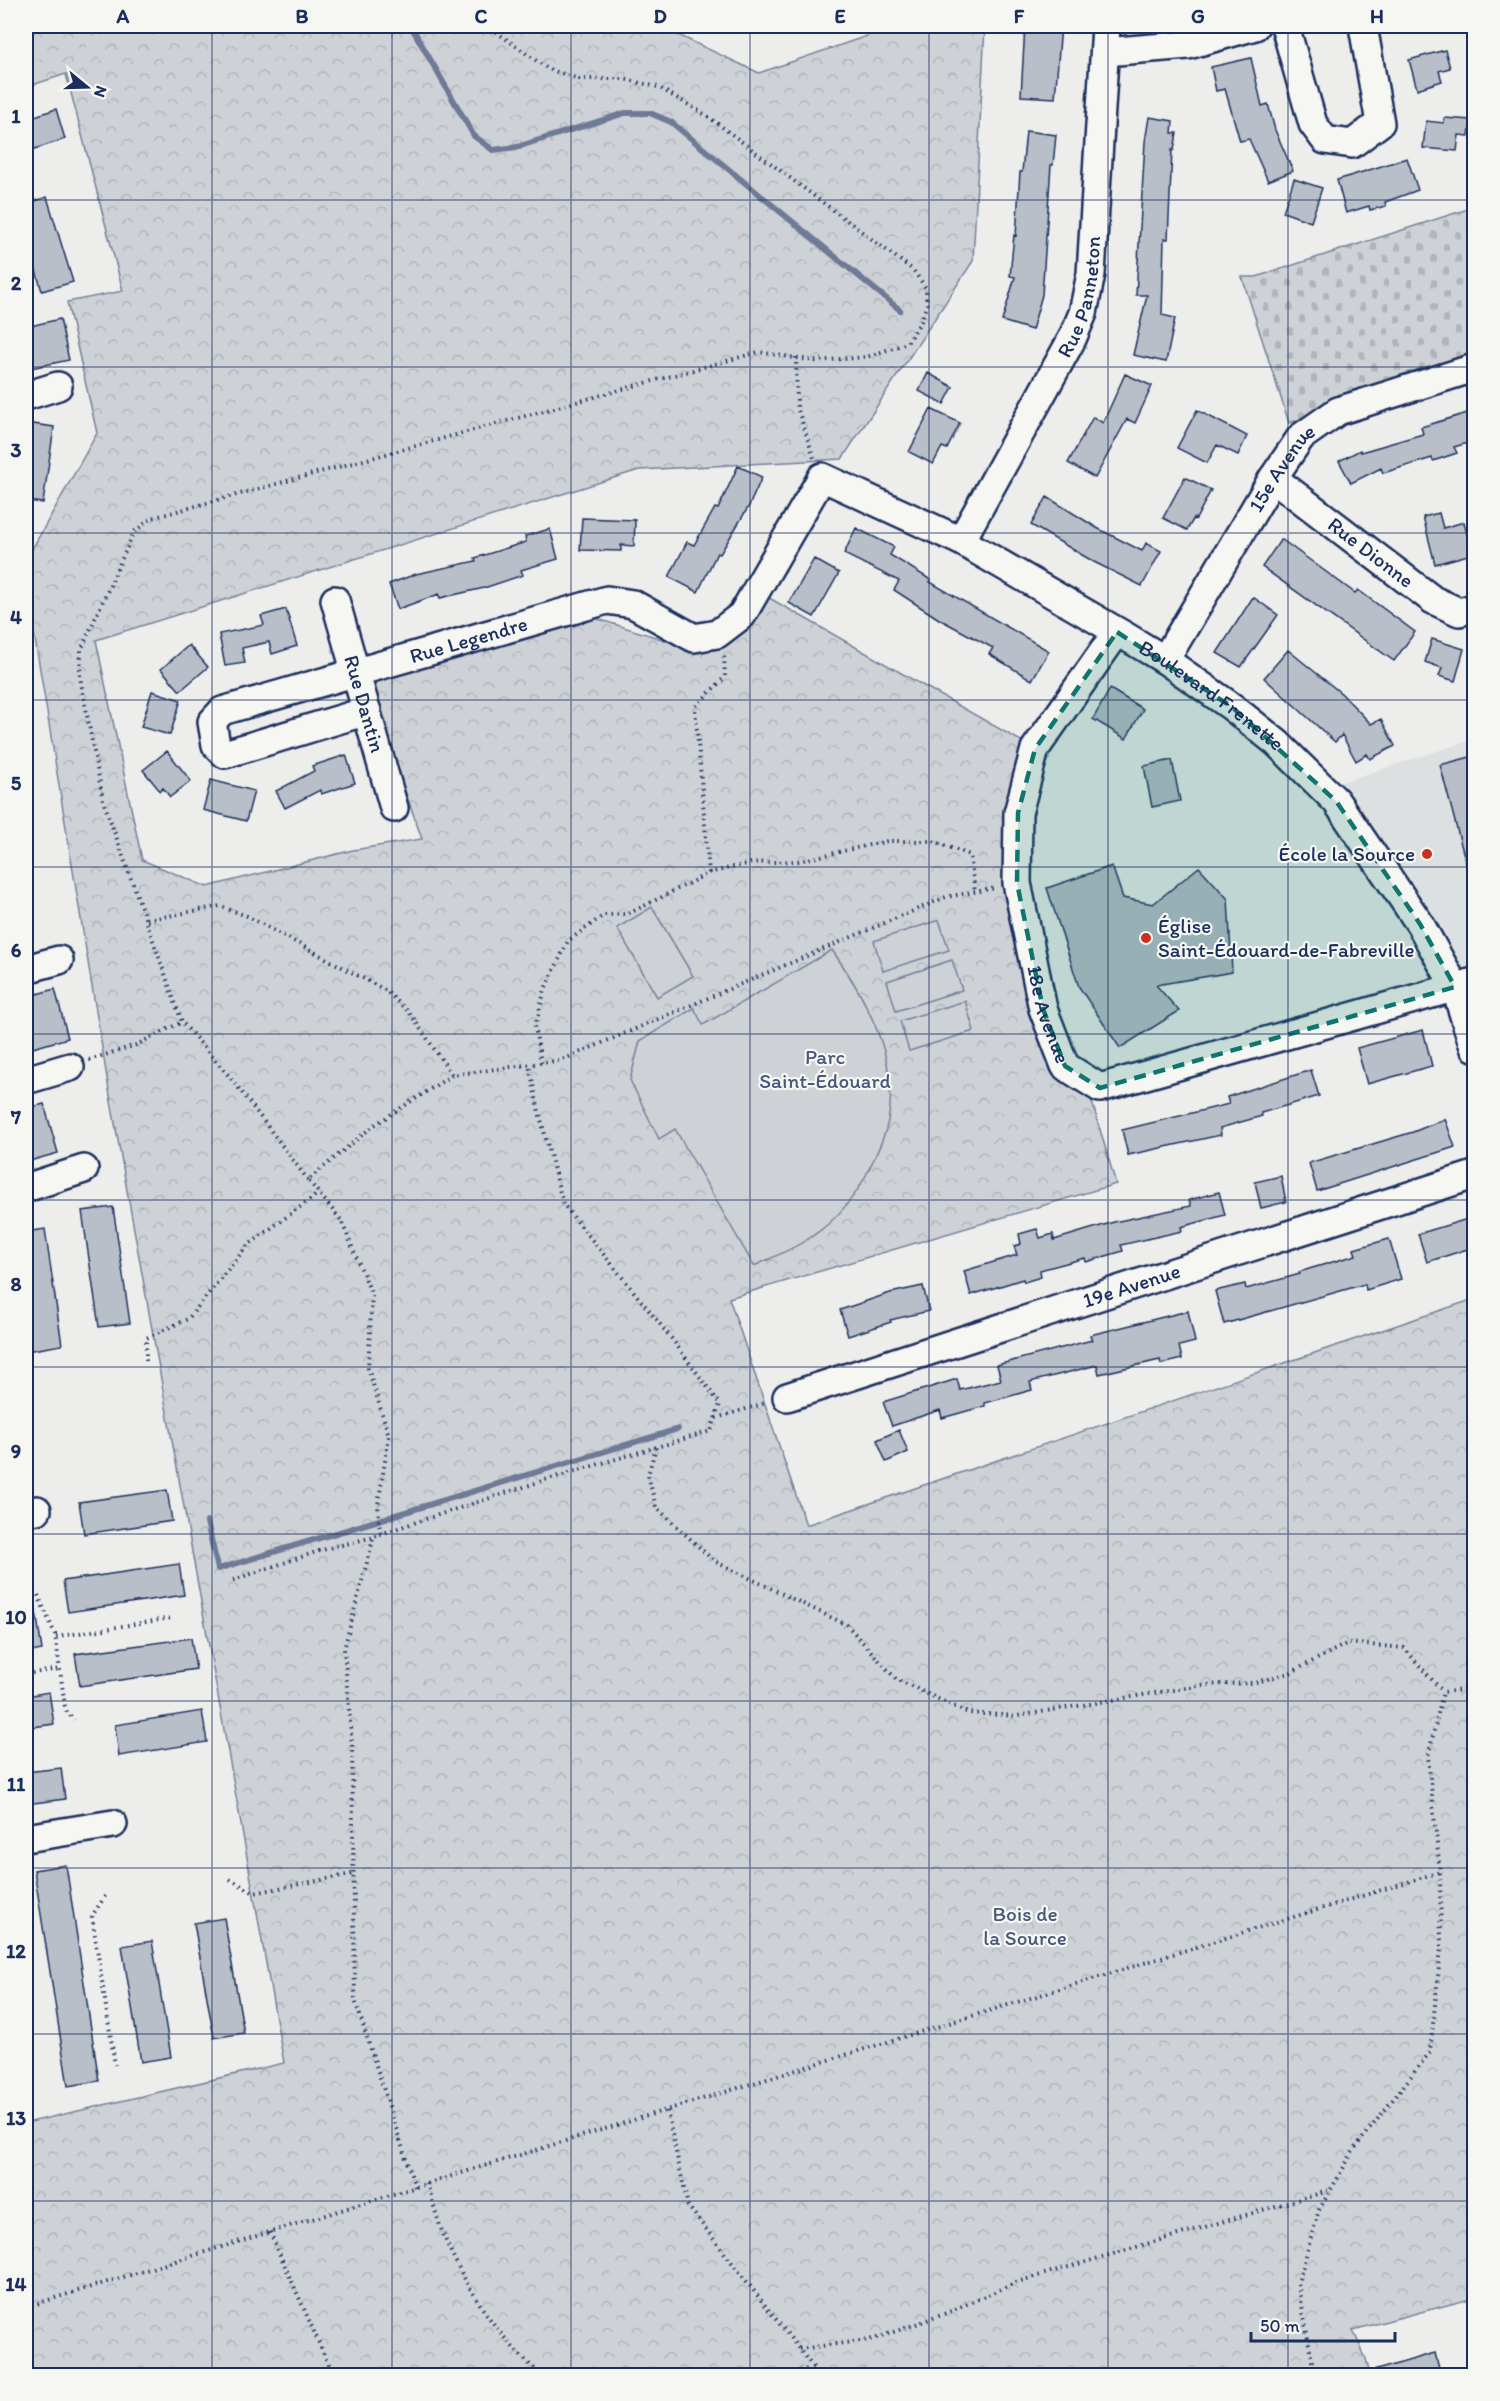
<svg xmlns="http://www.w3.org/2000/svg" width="1500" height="2401" viewBox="0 0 1500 2401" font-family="Itim,sans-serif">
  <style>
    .built { fill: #dde0e1 }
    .forest { fill: url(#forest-crowns); stroke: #74809a; stroke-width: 1.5 }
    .cemetery { fill: url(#cemetery-stones); stroke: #74809a; stroke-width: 1.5 }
    .pitch { fill: #ced2d7; stroke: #74809a; stroke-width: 1.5 }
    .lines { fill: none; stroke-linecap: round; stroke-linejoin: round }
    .stream { stroke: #6e7a96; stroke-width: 6 }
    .building { fill: #b9bfc8; stroke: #1b2f5e; stroke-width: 1.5 }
    .minor-casing { stroke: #1b2f5e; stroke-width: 32 }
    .path { stroke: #1b2f5e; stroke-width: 4; stroke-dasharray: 1.5 4.5; stroke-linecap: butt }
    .minor { stroke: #f6f6f2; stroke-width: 27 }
    .marked { fill: #0f766e; fill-opacity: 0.2; stroke: #0f766e; stroke-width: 4.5; stroke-dasharray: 12 8; stroke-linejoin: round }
    .grid { fill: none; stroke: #1b2f5e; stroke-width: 1.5; stroke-opacity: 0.55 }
    .poi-dot { fill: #c8321e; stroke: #f6f6f2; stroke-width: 2 }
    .labels { text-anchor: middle; stroke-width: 4.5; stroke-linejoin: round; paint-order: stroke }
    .street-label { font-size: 21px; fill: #1b2f5e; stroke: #f6f6f2 }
    .poi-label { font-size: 21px; fill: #1b2f5e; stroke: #f6f6f2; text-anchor: end }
    .park-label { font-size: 21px; fill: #48587c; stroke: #f6f6f2 }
    .neatline { fill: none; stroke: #1b2f5e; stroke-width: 2 }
    .grid-label { font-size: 20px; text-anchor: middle; font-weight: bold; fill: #1b2f5e }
  </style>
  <defs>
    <pattern id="forest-crowns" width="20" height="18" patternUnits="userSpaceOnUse" patternTransform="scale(1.5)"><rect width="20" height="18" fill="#ced2d7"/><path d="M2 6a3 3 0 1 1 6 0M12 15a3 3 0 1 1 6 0" fill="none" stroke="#b0b5bb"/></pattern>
    <pattern id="cemetery-stones" width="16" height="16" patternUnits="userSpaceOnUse" patternTransform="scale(1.5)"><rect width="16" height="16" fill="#ced2d7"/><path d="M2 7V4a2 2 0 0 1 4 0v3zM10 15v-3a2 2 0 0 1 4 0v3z" fill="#b0b5bb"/></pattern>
  </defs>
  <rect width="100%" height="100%" fill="#edeeec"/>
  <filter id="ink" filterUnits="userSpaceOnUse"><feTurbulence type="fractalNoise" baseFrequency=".0167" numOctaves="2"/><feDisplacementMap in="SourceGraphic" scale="12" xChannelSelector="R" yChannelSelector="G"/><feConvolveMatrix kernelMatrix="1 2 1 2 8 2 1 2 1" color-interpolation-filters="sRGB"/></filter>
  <g filter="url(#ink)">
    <path class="built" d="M1474 739V982L1455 987 1339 783Z"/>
    <path class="forest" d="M26 26H659L759 73 896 26H985L973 261 842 459 639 470 96 640 142 860 207 887 353 850 422 839 376 709 368 673 569 610 700 651 757 591 1035 749 1049 759 1025 808 1024 851 1051 1052 1087 1085 1116 1184 729 1298 806 1525 1474 1299V2298L1353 2330 1366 2359 1370 2375H26V2123L284 2063 109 1090 26 584V560L97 433 67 302 123 291 66 74 26 87Z"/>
    <path class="cemetery" d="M1474 207V363L1289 423 1242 277H1256Z"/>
    <path class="pitch" d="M652 907 693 976 657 997 617 928Z
      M939 920 949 950 883 971 874 941Z
      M832 950C867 999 903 1067 886 1129 882 1142 876 1155 870 1167 858 1194 836 1221 811 1237 794 1249 773 1257 754 1266L675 1129 659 1139 630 1080 640 1041 694 1008 703 1025Z
      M952 960 962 990 896 1011 887 981Z
      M965 1001 974 1031 909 1051 900 1021Z"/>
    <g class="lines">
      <path class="stream" d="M411 26 474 136 493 150 517 147 625 113H650L671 122 900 310
        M207 1522 218 1569 678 1429"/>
    </g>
    <path class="building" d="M1025 26H1061L1055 98 1021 96Z
      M1445 50 1450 68 1439 71 1442 81 1417 89 1409 60Z
      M1251 58 1262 106 1268 104 1275 130 1293 171 1268 181 1249 139 1240 141 1225 89 1216 91 1211 67Z
      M56 109 65 139 26 152V119Z
      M1149 117 1173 121 1172 133H1177L1174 150H1172L1168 239H1164L1162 315 1175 318 1166 362 1133 355 1147 295H1136L1145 142Z
      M1444 118 1471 120 1469 136 1459 135 1457 151 1423 148 1426 121 1444 123Z
      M1026 131 1056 135 1053 165H1051L1042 295 1032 330 1002 321 1015 277 1010 276 1014 235 1016 236 1020 172H1022Z
      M1407 158 1418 190 1385 202 1386 206 1370 210 1369 206 1346 213 1337 180Z
      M1294 179 1322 188 1311 222 1283 212Z
      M47 197 73 282 42 291 26 237V204Z
      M60 319 69 360 26 369V327Z
      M928 373 953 387 944 404 919 391Z
      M1125 374 1152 386 1135 423 1127 419 1095 478 1068 463 1093 417 1103 423Z
      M931 409 960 423 947 449 942 447 933 464 909 452Z
      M1197 410 1247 436 1238 455 1217 445 1207 463 1177 448Z
      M1474 411V441L1454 447 1457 453 1433 461 1432 458 1383 473 1381 468 1351 483 1339 461 1360 450 1361 452 1423 434 1421 427Z
      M26 423 54 427 43 503 26 501Z
      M738 466 762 477 749 506 720 554 717 553 698 592 669 577 687 542 694 545 715 508 718 509Z
      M1185 477 1211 490 1196 519 1194 518 1187 530 1163 518Z
      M1047 497 1097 528 1142 551 1146 543 1161 551 1142 586 1094 562 1031 525Z
      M1439 513 1443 528 1464 522 1472 554 1435 564 1423 517Z
      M582 518 635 520 634 546 621 545V551L580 550Z
      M856 528 894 547 890 555 931 580 930 582 1049 651 1032 680 989 654 993 648 939 619 894 590 899 581 844 554Z
      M550 529 558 559 521 570 523 575 484 588 440 598 439 594 398 609 389 584 416 574 476 561 475 558 526 542 525 536Z
      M1281 539 1355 593 1358 590 1415 632 1394 661 1262 567Z
      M814 559 839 573 814 617 789 603Z
      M1253 597 1278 615 1241 667 1217 653Z
      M286 609 297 646 272 654 269 642 242 648 245 663 225 666 219 634 264 625 261 616Z
      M1432 639 1464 649 1455 681 1439 676 1442 668 1425 662Z
      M189 645 208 667 180 691 161 669Z
      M1288 650 1342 694 1371 724 1381 719 1395 746 1370 759 1367 754 1356 761 1342 735 1335 742 1264 678Z
      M1110 689 1143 709 1126 739 1093 719Z
      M152 691 181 700 170 735 141 727Z
      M167 751 191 781 170 797 163 788 160 791 143 770Z
      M346 755 355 783 321 794 320 790 285 808 276 791 314 771 312 766Z
      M1474 756V874L1469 875 1440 765Z
      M1172 760 1180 801 1152 807 1144 766Z
      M211 780 254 791 246 821 203 810Z
      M1112 866 1123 898 1153 904 1199 867 1228 899 1232 972 1156 985 1179 1011 1120 1048 1079 987 1047 888Z
      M55 989 68 1038 26 1050V1006L35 1003 33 995Z
      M1423 1030 1432 1066 1367 1084 1357 1048Z
      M1311 1070 1319 1096 1261 1113 1262 1116 1220 1128 1221 1135 1128 1155 1122 1130 1229 1104 1227 1097Z
      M44 1104 58 1153 26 1162V1113L29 1112 28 1108Z
      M1445 1119 1455 1147 1317 1191 1309 1163 1413 1132Z
      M1281 1176 1286 1202 1261 1208 1255 1182Z
      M1219 1192 1225 1215 1181 1227 1182 1231 1121 1245 1123 1251 1086 1262 1085 1258 1040 1270 1041 1277 1024 1282 1023 1279 971 1295 964 1271 1017 1255 1014 1246 1021 1244 1019 1234 1037 1229 1040 1238 1053 1234 1054 1240 1114 1222 1191 1206 1189 1200Z
      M113 1207 130 1323 99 1327 82 1211Z
      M1474 1217V1247L1427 1262 1418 1234Z
      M45 1229 62 1345 26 1351V1232Z
      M1389 1239 1401 1279 1366 1290 1365 1284 1224 1324 1215 1291 1245 1284 1246 1289 1300 1274 1299 1272 1356 1255 1354 1249Z
      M923 1286 929 1311 890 1320 891 1322 848 1336 840 1310 890 1293Z
      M1188 1311 1195 1342 1179 1346 1182 1359 1161 1364 1160 1360 1099 1374 1097 1365 1030 1382 1032 1390 985 1403V1406L942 1418 940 1410 892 1426 883 1402 957 1379 960 1390 1001 1380 997 1365 1092 1340 1090 1335Z
      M899 1430 908 1452 886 1462 877 1440Z
      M167 1490 172 1521 84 1534 79 1502Z
      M179 1564 184 1595 68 1612 63 1581Z
      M26 1599H34L42 1650 26 1653Z
      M191 1638 196 1669 80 1686 75 1654Z
      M49 1692 54 1724 26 1728V1696Z
      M202 1711 207 1742 119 1756 115 1725Z
      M61 1768 65 1799 26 1804V1772Z
      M66 1865 99 2081 68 2086 34 1870Z
      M224 1918 244 2033 214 2038 194 1923Z
      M152 1941 171 2057 141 2062 122 1946Z
      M1435 2353 1441 2376H1374L1373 2371Z"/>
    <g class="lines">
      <g class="minor-casing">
        <g id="minor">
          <path d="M1285 26 1313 124 1325 140 1352 144 1380 123 1363 26"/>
          <path d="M1105 52 1188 45 1255 26"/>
          <path d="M26 396 58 386"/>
          <path id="s1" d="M1273 478 1433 600 1459 612 1474 608"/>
          <path id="s2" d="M961 541 1072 339 1083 313 1091 274 1106 26"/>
          <path id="s3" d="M335 600 394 808"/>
          <path id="s4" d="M1117 632 1035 749 1018 813 1017 883 1043 1009 1065 1066 1100 1088 1474 982"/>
          <path id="s5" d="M1165 660 1273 478 1301 437 1338 411 1474 368"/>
          <path id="s6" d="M367 711 225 754 216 745 212 722 222 711 607 600 633 604 694 638 717 634 742 615 822 477 961 541 1125 636 1165 660 1232 707 1277 743 1336 801 1420 924 1455 987 1474 1047"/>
          <path d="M26 969 59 960"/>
          <path d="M26 1080 70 1067"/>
          <path d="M26 1188 84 1169"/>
          <path id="s7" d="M787 1397 1474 1175"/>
          <path d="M26 1512 37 1510"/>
          <path d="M26 1838 113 1824"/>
        </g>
      </g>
      <path class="path" d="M796 357 797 407 814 458
        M709 873 695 707 725 677 724 655
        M147 920 220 906 247 916 385 990 409 1012 452 1075
        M89 1060 136 1045 182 1022
        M541 1063 535 1027 545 989 568 941 604 915 628 914 709 873 751 863 799 861 887 841H933L970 855 975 892
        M308 1180 234 1082 182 1022 103 800 80 677 81 650 134 532 152 518 759 352 815 361 867 357 907 343 921 321 927 304 926 288 913 270 706 115 658 87 624 79H579L548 69 488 26
        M146 1361V1338L188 1319 247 1246 319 1193
        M716 1418 766 1403
        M656 1447 648 1475 656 1507 714 1561 847 1625 896 1679 968 1713 1017 1716 1203 1685 1252 1683 1290 1673 1348 1643 1404 1648 1443 1692
        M380 1534 545 1480 711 1431 720 1404 672 1339 563 1204 539 1112 529 1065
        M233 1580 322 1550 373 1537
        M38 1595 55 1634 65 1706 67 1712 74 1720
        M56 1637 171 1618
        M26 1674 60 1669
        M230 1879 254 1893 352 1874
        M105 1896 92 1916 115 2065
        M667 2111 688 2206 820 2376
        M427 2183C433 2202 438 2223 446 2241 468 2291 500 2341 543 2376
        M415 2187 355 2000 352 1744 344 1649 374 1536 380 1534 378 1505 389 1436 368 1368 372 1295 341 1220 308 1180 373 1126 452 1075 562 1060 946 897 996 888
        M270 2232 326 2359 336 2376
        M26 2307 1440 1872
        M799 2349 874 2339 944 2314 1017 2282 1331 2190
        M776 2376 813 2368
        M1322 2376 1313 2367 1298 2283 1319 2210 1355 2148 1430 2052 1441 1948 1440 1872 1428 1757 1443 1692 1474 1689"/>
      <use href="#minor" class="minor"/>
    </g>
  </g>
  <path class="marked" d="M1117 632 1232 707 1336 801 1420 924 1455 987 1100 1088 1065 1066 1043 1009 1017 883 1018 813 1035 749Z"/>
  <path class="grid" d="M212 26V2376M392 26V2376M571 26V2376M750 26V2376M929 26V2376M1108 26V2376M1288 26V2376M26 200H1474M26 367H1474M26 533H1474M26 700H1474M26 867H1474M26 1034H1474M26 1200H1474M26 1367H1474M26 1534H1474M26 1701H1474M26 1868H1474M26 2034H1474M26 2201H1474"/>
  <g class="poi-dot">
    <circle cx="1427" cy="854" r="6"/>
    <circle cx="1146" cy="938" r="6"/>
  </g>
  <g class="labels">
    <g class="street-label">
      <text dy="7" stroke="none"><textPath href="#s2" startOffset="274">Rue Panneton</textPath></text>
      <text dy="7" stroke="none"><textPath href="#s5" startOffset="225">15e Avenue</textPath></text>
      <text dy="7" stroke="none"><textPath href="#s1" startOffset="123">Rue Dionne</textPath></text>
      <text dy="7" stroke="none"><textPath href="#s6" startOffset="456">Rue Legendre</textPath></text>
      <text dy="7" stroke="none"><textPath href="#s6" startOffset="1358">Boulevard Frenette</textPath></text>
      <text dy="7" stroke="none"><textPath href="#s3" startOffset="108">Rue Dantin</textPath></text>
      <text dy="7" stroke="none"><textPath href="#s4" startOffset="414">18e Avenue</textPath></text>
      <text dy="7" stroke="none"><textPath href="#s7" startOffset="362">19e Avenue</textPath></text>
    </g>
    <g class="poi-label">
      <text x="1415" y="861">École la Source</text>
      <text x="1158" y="933" text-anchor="start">Église<tspan x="1158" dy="24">Saint-Édouard-de-Fabreville</tspan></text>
    </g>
    <g class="park-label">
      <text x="825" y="1064">Parc<tspan x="825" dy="24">Saint-Édouard</tspan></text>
      <text x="1025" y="1921">Bois de<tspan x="1025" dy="24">la Source</tspan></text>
    </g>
  </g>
  <rect width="1500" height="2401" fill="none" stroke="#f6f6f2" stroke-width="66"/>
  <g transform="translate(87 87) rotate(109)" stroke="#f6f6f2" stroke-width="4.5" paint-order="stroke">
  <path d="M0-4.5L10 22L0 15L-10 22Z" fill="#1b2f5e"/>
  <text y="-9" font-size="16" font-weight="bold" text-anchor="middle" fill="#1b2f5e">N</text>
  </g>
  <path d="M1251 2332v9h144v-9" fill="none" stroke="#1b2f5e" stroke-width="3"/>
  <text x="1260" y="2332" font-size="18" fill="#1b2f5e" stroke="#f6f6f2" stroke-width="4.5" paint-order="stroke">50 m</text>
  <rect x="33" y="33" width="1434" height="2335" class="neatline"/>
  <g class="grid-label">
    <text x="123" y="23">A</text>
    <text x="302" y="23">B</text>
    <text x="481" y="23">C</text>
    <text x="660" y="23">D</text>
    <text x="840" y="23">E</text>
    <text x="1019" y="23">F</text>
    <text x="1198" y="23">G</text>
    <text x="1377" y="23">H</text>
    <text x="16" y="123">1</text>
    <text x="16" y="290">2</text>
    <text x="16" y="457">3</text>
    <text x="16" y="624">4</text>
    <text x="16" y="790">5</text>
    <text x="16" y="957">6</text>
    <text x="16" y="1124">7</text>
    <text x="16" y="1291">8</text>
    <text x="16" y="1458">9</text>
    <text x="16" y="1624">10</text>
    <text x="16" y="1791">11</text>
    <text x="16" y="1958">12</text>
    <text x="16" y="2125">13</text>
    <text x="16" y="2291">14</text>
  </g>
</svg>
